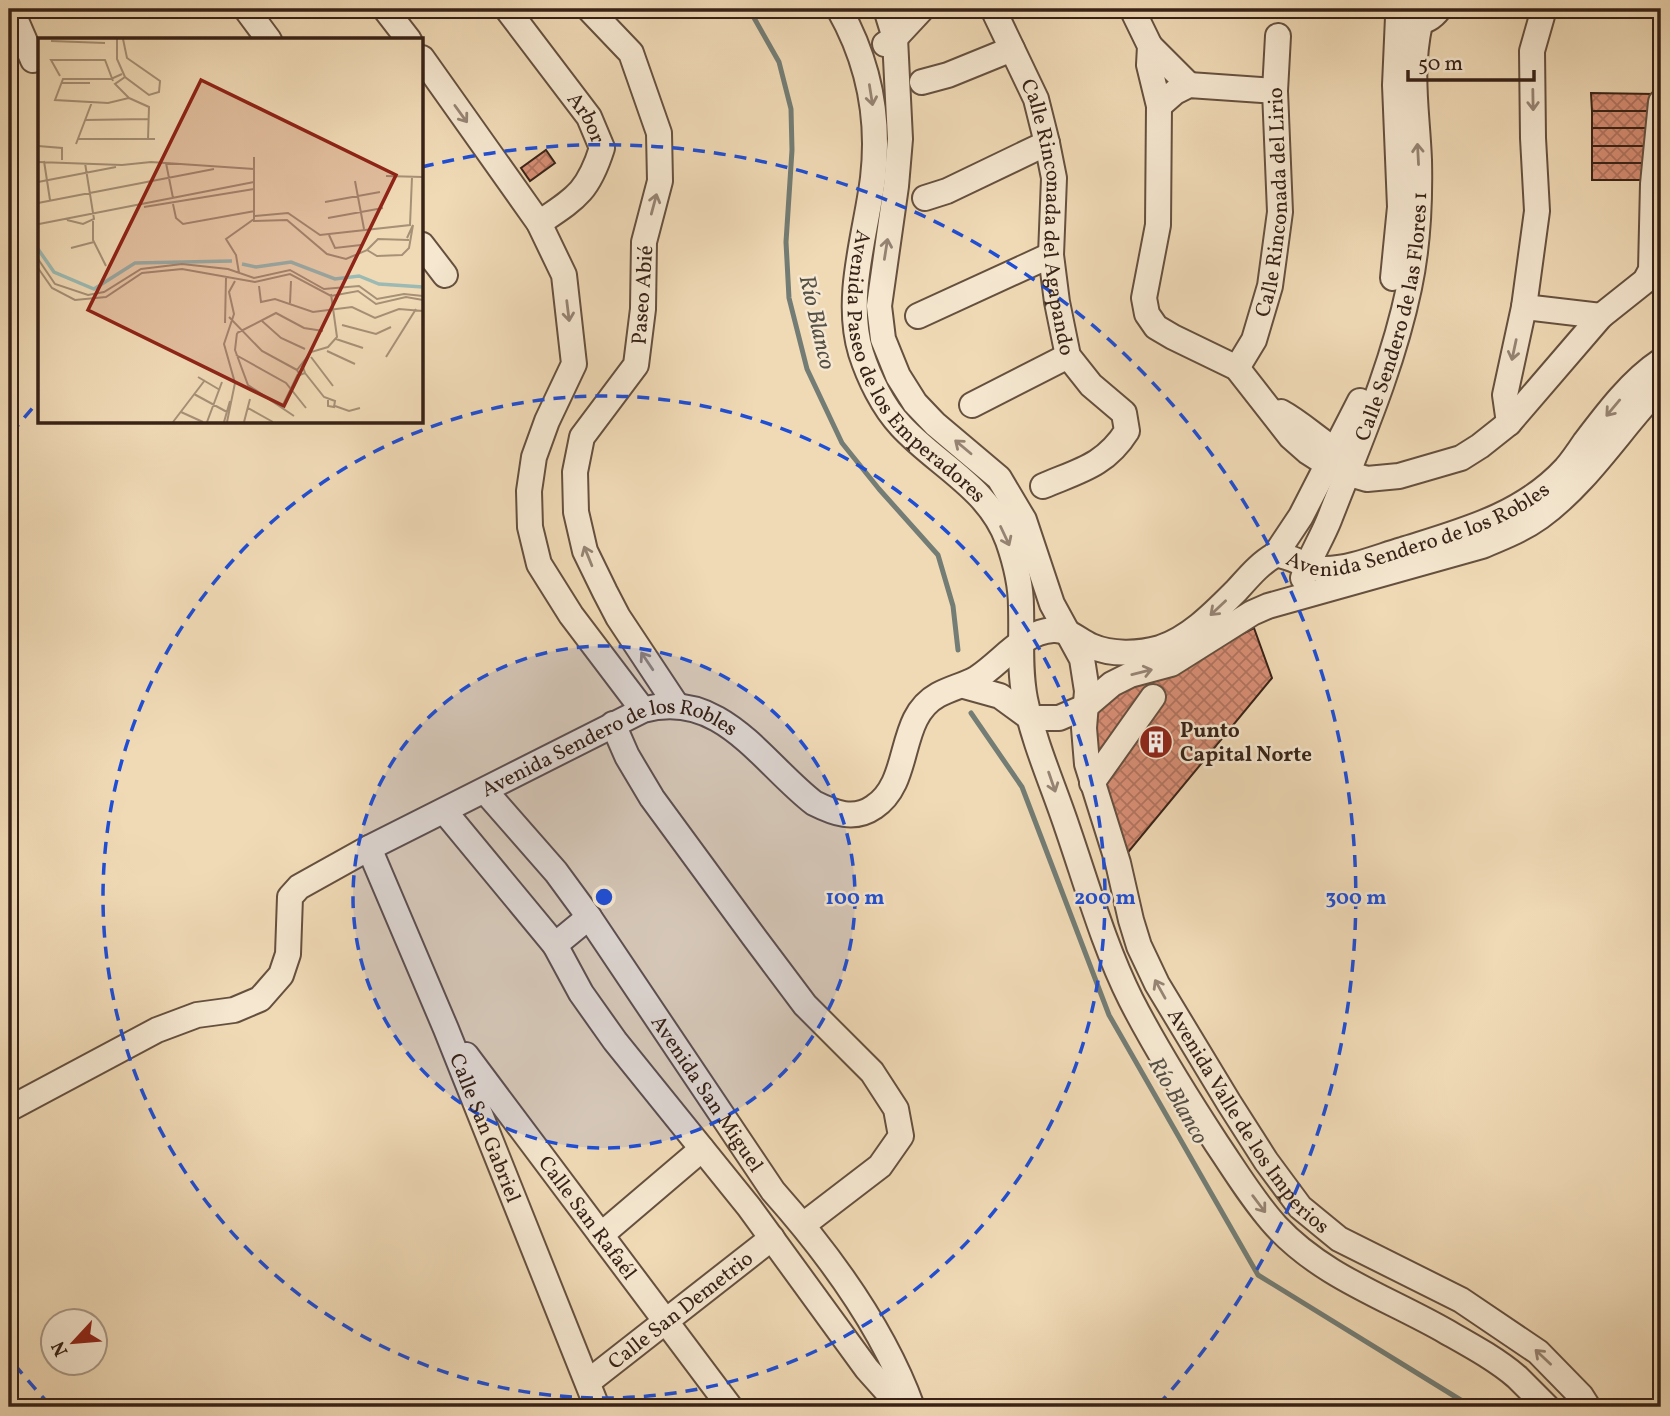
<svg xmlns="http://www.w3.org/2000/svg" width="1670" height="1416" viewBox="0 0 1670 1416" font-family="Vollkorn,serif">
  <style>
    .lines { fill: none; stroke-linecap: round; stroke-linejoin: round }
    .stream { stroke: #737d75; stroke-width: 5 }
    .building { fill: url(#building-cross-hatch); stroke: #372217; stroke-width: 2 }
    .minor-casing { stroke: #65503f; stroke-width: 28 }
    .minor { stroke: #f5e7d0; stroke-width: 24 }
    .oneway { stroke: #968474 }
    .ring { fill: none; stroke: #1d4ed8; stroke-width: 3.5; stroke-dasharray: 12 9 }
    .labels { text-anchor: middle; stroke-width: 5; stroke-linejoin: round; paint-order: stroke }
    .street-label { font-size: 21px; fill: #372217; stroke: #f5e7d0 }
    .poi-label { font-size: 21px; font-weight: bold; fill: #372217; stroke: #f5e7d0; text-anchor: start }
    .water-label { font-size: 23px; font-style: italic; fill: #555046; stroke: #f5e7d0 }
    .inset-river { fill: none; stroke: #9bbab3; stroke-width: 3.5 }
    .inset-road { fill: none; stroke: #a69076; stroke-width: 2 }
    .view { fill: #8f2418; fill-opacity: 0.15; stroke: #8f2418; stroke-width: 3.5 }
    .inset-edge { fill: none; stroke: #372217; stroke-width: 3.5 }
    .centre { fill: #1d4ed8; stroke: #f5e7d0; stroke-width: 3.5 }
    .ring-label { font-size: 21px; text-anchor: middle; font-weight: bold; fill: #1d4ed8; stroke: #f5e7d0; stroke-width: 5; stroke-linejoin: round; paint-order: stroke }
  </style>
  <defs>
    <pattern id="building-cross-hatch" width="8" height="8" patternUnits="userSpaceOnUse" patternTransform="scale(1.75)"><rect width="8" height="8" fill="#d88e75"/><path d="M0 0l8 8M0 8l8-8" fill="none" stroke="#b0745f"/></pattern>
  </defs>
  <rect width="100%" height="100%" fill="#f0dab6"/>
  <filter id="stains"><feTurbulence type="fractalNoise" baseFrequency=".00286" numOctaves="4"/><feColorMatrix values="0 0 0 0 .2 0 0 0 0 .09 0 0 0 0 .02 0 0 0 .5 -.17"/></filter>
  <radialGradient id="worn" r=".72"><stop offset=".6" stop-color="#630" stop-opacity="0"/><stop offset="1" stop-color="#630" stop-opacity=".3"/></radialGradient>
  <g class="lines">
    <path class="stream" d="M749 9 779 62 791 109 792 150 786 242 789 298 807 369 842 443 879 489 938 555 953 606 958 650
      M971 713 1022 787 1109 1015 1258 1275 1472 1407"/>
  </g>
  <path class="building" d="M1591 93 1654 94 1652 111H1592Z
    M1592 111H1652L1651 128H1592Z
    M1592 128H1651V146H1592Z
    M1592 146H1651V163H1592Z
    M546 150 555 163 530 181 521 168Z
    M1592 163H1651V180H1592Z
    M1254 628 1272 678 1125 856 1093 755 1095 708 1139 679 1215 648Z"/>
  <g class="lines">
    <g class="minor-casing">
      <g id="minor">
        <path d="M11 9 33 60"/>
        <path d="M246 9 269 40"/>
        <path d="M385 9 409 40"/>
        <path id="s1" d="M507 9 589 117 602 148C588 192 576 198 539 223"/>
        <path d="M589 9 631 53 659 133 660 181 644 242 643 309 636 365 582 437 575 472 576 512 585 551 605 592 618 617 677 706"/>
        <path id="s2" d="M839 9C869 62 880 118 873 178 866 234 844 297 861 353 869 378 883 407 901 426 937 465 989 488 1008 541 1015 561 1021 586 1021 607 1022 638 1019 668 1025 699 1034 743 1053 785 1067 827 1087 885 1104 946 1131 1000 1156 1049 1187 1098 1217 1144 1236 1172 1254 1202 1276 1226 1323 1277 1388 1298 1447 1332 1470 1345 1496 1359 1517 1377 1527 1387 1537 1397 1547 1407"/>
        <path id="s3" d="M886 9 895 38 900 139 896 186 879 306 883 339 898 376 915 403 935 424 999 478 1024 520 1052 604 1082 659 1087 691 1084 728 1087 764 1118 863 1131 920 1139 946 1157 984 1229 1103 1266 1161 1300 1207 1339 1239 1461 1300 1538 1352 1581 1396 1588 1407"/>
        <path id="s4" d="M993 9 1036 99 1047 143 1054 178 1051 255 1057 302 1068 356 1091 385 1124 413 1127 431C1105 466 1078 471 1043 486"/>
        <path d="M1132 9 1150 46 1149 65 1159 106 1158 225 1144 298 1147 314 1156 327 1173 337 1237 368 1291 437 1308 452 1336 470 1367 479 1399 476 1461 458 1480 446 1509 423 1601 316 1645 281 1651 270 1653 184 1661 102"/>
        <path d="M1406 20C1420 24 1430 21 1439 9"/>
        <path d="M885 44 895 38 922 9"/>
        <path d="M1150 46 1189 85"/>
        <path d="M422 58 539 223 564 275 574 364 547 421 534 457 529 491 530 527 539 564 571 615 643 710"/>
        <path d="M922 82 948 75 1012 49"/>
        <path d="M1159 106 1175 92 1189 85 1275 91"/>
        <path d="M925 198 947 191 1047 143"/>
        <path d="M422 245 445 275"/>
        <path d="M1393 278 1400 207 1395 85 1398 17"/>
        <path d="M1524 307 1601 316"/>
        <path d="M918 316 1051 255"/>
        <path id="s5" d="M1237 368 1254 340 1270 286 1280 212 1275 91 1278 36"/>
        <path d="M972 405 1068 356"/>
        <path d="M1281 412C1305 425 1324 446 1349 458"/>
        <path d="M1509 423 1505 395 1524 307 1537 211 1533 138 1532 51 1544 9"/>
        <path d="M1275 555 1301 516 1360 401"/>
        <path id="s6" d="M1303 578C1309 558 1321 540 1329 520 1359 443 1392 369 1409 288 1418 246 1420 203 1419 160 1417 110 1409 74 1420 23"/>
        <path d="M964 686 1000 696 1030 718H1059L1085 707 1112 684 1130 675 1171 664 1252 613 1268 606 1482 546C1501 538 1522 530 1540 517 1588 482 1620 429 1661 386"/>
        <path d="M613 724 627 756 652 798 754 937 805 1005 872 1072 896 1109 901 1136 880 1166 803 1225"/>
        <path d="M1092 783 1153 697"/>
        <path id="s7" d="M485 791 556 872 589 917 773 1191C829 1254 883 1327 912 1407"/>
        <path d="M445 812 555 945 581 993 615 1041 749 1207 867 1369 901 1407"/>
        <path id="s8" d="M369 848 446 1029 597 1407"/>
        <path d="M555 945 589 917"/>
        <path id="s9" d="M466 1055 730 1407"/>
        <path id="s10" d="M9 1109 157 1030 197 1015 234 1010 260 999 281 975 288 954 290 897 299 887 369 848 643 710C721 688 762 763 814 803 834 813 854 821 874 807 913 781 896 718 938 695 951 688 965 685 977 678 1002 662 1022 632 1053 630 1068 629 1078 640 1091 646 1111 655 1139 654 1160 648 1190 638 1214 613 1236 591 1248 578 1259 564 1275 555 1293 555 1307 570 1325 569 1350 569 1378 557 1402 550 1462 531 1522 516 1566 468 1573 460 1579 451 1585 442 1607 413 1631 381 1661 361"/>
        <path d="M601 1235 702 1149"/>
        <path id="s11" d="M588 1382 772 1238"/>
      </g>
    </g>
    <use href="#minor" class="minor"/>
  </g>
  <defs><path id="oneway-shaft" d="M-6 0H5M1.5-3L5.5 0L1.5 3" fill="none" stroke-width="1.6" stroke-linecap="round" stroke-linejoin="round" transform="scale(1.75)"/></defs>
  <g class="oneway">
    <use href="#oneway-shaft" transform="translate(871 95) rotate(81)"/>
    <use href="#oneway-shaft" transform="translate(1533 100) rotate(89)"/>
    <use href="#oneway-shaft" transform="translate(461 114) rotate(54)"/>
    <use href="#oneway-shaft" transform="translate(1418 154) rotate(-93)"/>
    <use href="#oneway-shaft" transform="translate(654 204) rotate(-75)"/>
    <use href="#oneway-shaft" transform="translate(886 249) rotate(-81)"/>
    <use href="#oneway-shaft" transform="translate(568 311) rotate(83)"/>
    <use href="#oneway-shaft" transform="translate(1514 350) rotate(102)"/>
    <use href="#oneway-shaft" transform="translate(1613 408) rotate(130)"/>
    <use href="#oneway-shaft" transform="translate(963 447) rotate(-140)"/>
    <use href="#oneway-shaft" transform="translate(1005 536) rotate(65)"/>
    <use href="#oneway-shaft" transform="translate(588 556) rotate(-112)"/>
    <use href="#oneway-shaft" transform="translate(1218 608) rotate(137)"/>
    <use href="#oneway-shaft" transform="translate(647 661) rotate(-124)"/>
    <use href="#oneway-shaft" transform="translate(1142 672) rotate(-14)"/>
    <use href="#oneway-shaft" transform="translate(1052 782) rotate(71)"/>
    <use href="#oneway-shaft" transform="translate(1160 989) rotate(-119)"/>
    <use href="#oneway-shaft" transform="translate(1259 1204) rotate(53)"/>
    <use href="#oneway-shaft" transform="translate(1543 1357) rotate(-137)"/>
  </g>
  <circle cx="604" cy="897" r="251" fill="#1d4ed8" fill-opacity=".12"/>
  <g class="ring">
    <circle cx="604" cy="897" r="251"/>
    <circle cx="604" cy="897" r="501"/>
    <path d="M50 1405A752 752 0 0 1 11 1360M11 434A752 752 0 0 1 36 404M422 167A752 752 0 0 1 1158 1405"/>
  </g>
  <defs>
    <g id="building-disc" transform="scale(1.75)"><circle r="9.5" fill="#8f2418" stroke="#f5e7d0"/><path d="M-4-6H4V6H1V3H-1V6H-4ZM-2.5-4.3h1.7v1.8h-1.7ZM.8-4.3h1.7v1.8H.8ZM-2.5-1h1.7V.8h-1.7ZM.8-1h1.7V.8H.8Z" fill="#fff"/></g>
  </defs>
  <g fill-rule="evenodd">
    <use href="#building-disc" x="1156" y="742"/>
  </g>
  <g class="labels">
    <g class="street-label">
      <text dy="7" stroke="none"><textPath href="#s1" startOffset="135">Arbor</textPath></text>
      <text dy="7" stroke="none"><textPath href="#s5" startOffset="173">Calle Rinconada del Lirio</textPath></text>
      <text dy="7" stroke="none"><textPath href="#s4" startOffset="219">Calle Rinconada del Agapando</textPath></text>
      <text transform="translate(642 295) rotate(-86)" y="7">Paseo Abié</text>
      <text dy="7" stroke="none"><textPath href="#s6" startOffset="278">Calle Sendero de las Flores 1</textPath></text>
      <text dy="7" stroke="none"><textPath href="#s2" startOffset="387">Avenida Paseo de los Emperadores</textPath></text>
      <text dy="7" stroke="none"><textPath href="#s10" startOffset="1736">Avenida Sendero de los Robles</textPath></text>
      <text dy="7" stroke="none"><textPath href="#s10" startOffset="747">Avenida Sendero de los Robles</textPath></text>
      <text dy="7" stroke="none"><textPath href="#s7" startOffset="376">Avenida San Miguel</textPath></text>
      <text dy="7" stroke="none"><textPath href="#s3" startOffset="1220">Avenida Valle de los Imperios</textPath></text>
      <text dy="7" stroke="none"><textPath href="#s8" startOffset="303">Calle San Gabriel</textPath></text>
      <text dy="7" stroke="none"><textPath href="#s9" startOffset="203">Calle San Rafaél</textPath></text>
      <text dy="7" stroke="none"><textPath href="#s11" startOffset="117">Calle San Demetrio</textPath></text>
    </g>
    <g class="poi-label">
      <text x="1180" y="737">Punto<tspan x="1180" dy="24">Capital Norte</tspan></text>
    </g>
    <g class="water-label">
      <text transform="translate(818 322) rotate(77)" y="8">Río Blanco</text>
      <text transform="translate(1179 1100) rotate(60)" y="8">Río Blanco</text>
    </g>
  </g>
  <g transform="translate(38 38)">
    <rect width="385" height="385" fill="#f0dab6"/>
    <path class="inset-river" d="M0 211 16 234 56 251 97 225 194 223M204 226 218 229 253 224 297 241 321 238 341 246 385 249"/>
    <path class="inset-road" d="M79 1V21L87 39 111 57 121 54 122 43 89 20 85 1M13 3 67 5M84 36 73 41H25L17 62 70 65 91 60 77 46 87 39M22 38 13 22H67L75 43M23 45H52M91 60 111 69 110 101M47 82 110 81M40 101H117M38 106 54 64M0 108 24 110V122M6 123 12 162M0 124 84 127 113 124 216 131M128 125 135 160M348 138 385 139M317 143 326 191M0 144 78 129M287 164 342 154M0 165 176 131M135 166 138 180 145 186 217 173M106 169 216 151M217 178 250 175 282 197 372 187 374 139M290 180 345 170M29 182 45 186 56 181 47 125M55 183V202L68 228M215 183 249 182 289 216 308 221 329 212 339 218 364 217 371 210 375 187 369 200M1 186 216 144M291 197 297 210 323 207M33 210 56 204M329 212 340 201 371 202M0 221 17 246 50 257 66 254 103 231 144 226 190 231 216 240 252 232 286 251 321 248 339 261 366 256 385 258M0 230 14 250 37 262 68 259 104 235 144 231 217 244 252 236 293 258 320 253 338 266 368 259 385 262M201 235 198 217 188 201 216 181V119M221 248 223 264 237 261 275 274 314 269 337 280 361 271 385 273M252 265 253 243M191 279 224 313 259 332M224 283 243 300 267 311M187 285 188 240M304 287 338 296 353 289M199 295 197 312 210 347 256 378M199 295 238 275 266 290 285 293M298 301 325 310M289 313 317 326M198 317 248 345 268 370M273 319 295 348M348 319 378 271M265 329 267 335 262 337 259 332 273 314 290 309 299 299 293 256M267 335 286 359 297 363 296 369 290 368V362M160 339 182 352M156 356 189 374M297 368 311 373 322 370M244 369 260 336M210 370 235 384M143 374 165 384M135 384 167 342M169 384 184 344M186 384 192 363M189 384 197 345 186 306 196 276 191 254 197 243M206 384 212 361"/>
    <path class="view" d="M163 42 358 137 246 368 50 272Z"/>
    <rect width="385" height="385" class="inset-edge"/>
  </g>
  <circle cx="604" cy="897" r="10" class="centre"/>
  <g class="ring-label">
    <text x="855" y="904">100 m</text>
    <text x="1105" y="904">200 m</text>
    <text x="1356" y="904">300 m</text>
  </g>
  <rect width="1670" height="1416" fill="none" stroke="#f0dab6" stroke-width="35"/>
  <rect x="10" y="10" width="1649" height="1395" fill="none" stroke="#372217" stroke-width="3.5"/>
  <rect x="18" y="18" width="1635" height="1381" fill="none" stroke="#372217" stroke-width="2"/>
  <g transform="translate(74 1342) rotate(244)"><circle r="33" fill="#f5e7d0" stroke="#a99886" stroke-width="2"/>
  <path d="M0-5L12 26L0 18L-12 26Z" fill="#8f2418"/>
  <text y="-10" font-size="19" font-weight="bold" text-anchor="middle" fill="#372217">N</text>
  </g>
  <path d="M1408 70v10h126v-10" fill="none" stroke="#372217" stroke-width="3.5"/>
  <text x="1418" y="70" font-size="21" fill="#372217" stroke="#f5e7d0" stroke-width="5" paint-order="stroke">50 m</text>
  <rect width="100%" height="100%" filter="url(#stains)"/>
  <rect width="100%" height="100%" fill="url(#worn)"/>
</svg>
